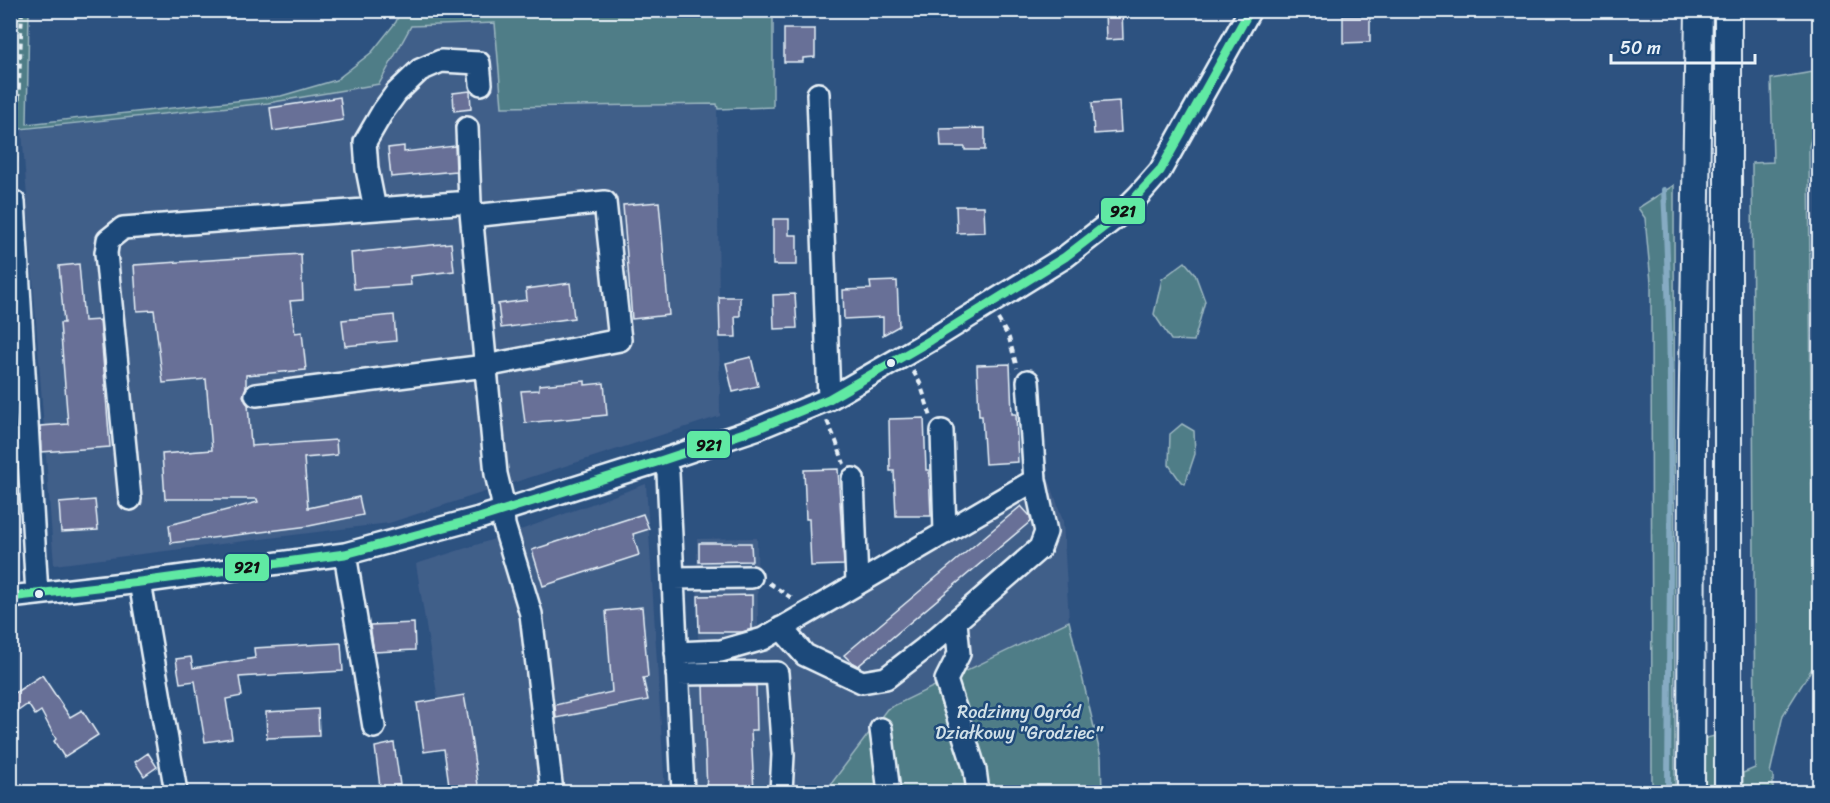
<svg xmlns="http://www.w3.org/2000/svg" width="1830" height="803" viewBox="0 0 1830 803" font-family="Sriracha,sans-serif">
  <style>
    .built { fill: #415e89 }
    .green { fill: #507d87; stroke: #9cb7c0; stroke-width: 1.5 }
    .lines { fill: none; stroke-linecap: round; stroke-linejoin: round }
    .stream { stroke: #86abc3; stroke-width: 6 }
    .building { fill: #677097; stroke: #e8f1f8; stroke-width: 1.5 }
    .minor-casing { stroke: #e8f1f8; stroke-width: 26 }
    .major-casing { stroke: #e8f1f8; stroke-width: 30 }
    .path { stroke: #e8f1f8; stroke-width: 4; stroke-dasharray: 6 4.5; stroke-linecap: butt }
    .minor { stroke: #1f4a7a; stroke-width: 21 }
    .major { stroke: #1f4a7a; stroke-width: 26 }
    .bus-1-casing { stroke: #1f4a7a; stroke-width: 14 }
    .bus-1 { stroke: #60e9a3; stroke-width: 9 }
    .bus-dot { fill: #e8f1f8; stroke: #1f4a7a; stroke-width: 2 }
    .labels { text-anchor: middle; stroke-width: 5; stroke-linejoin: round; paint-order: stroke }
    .park-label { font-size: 18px; fill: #d1e0e7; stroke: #1f4a7a }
    .line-badge { stroke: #1f4a7a; stroke-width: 2 }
    .pale-badge-label { font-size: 16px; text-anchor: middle; font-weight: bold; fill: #111 }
  </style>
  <rect width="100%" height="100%" fill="#2d5280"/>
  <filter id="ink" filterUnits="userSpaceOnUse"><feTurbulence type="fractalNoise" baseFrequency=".0167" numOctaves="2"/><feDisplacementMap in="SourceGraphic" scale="12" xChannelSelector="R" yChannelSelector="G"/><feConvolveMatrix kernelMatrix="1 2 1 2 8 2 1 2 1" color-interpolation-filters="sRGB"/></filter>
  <g filter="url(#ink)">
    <path class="built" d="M495 23 502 107 717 104 720 416 389 523 54 565 22 130 268 103 379 84 411 26Z
      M1050 482 1063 521 1069 621 997 660 887 709 825 792H691L687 661 769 644Z
      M646 484 665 792H453L416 564 507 535Z
      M757 538 758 631 728 642 698 643 697 539Z"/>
    <path class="green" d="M14 11H29L27 124 281 96 336 80 372 52 396 22 400 10 773 11V107L718 109 717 104 502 107 495 23 411 26 379 84 268 103 11 130Z
      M1819 71V120L1816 124 1809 146 1813 667 1783 715 1770 773 1773 775V792H1743V773L1755 768 1752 163 1773 162 1771 79Z
      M1674 185 1675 792H1652L1651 282 1645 218 1638 208Z
      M1185 262 1195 274 1205 301 1194 341 1171 340 1154 314 1162 279Z
      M1182 424 1194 431 1195 454 1185 484 1181 482 1169 465 1170 434Z
      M1069 621 1101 757 1102 792H825L887 709Z
      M1714 736 1716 739V792H1703V739Z"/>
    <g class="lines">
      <path class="stream" d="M1664 190C1675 391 1669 592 1668 792"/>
    </g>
    <path class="building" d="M1105 10H1122L1123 39 1106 40Z
      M1343 16H1370V42L1343 43Z
      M784 29H815V57L803 58V62H784Z
      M470 91 471 109 454 111 453 93Z
      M340 97 343 120 273 131 270 108Z
      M1119 101 1121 132 1094 134 1092 103Z
      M985 128V150H965V147H941L940 129Z
      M404 146V152L455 146 456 171 391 177 388 148Z
      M659 202 669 315 632 319 623 205Z
      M956 206H984L985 232 957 233Z
      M773 219H789V235H797V265H773Z
      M451 243 454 271 410 276 411 285 354 289 351 253Z
      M301 254 303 300 290 301 295 333 302 332 306 370 246 375V387L243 396 248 404 251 446 336 440 337 455 304 458 308 508 359 497 363 515 309 526 171 543 169 525 258 502 257 499H165L162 454 212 450 206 379 163 383 154 310 137 311 134 265Z
      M79 264 84 321 100 320 110 447 41 452 40 426 68 424 60 323H64L59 266Z
      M897 281 899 326 883 335V317L844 319 843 290 871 289 870 282Z
      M570 283 574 318 501 328 498 304 527 300 526 289Z
      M795 294 797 328 774 329 773 295Z
      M719 297H740V316H735L736 337H720Z
      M394 315 396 341 345 346 342 320Z
      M751 357 758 386 733 392 726 363Z
      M1010 364 1012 414H1016L1018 462 985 464 982 416H979L977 365Z
      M585 381V385L604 383 607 415 525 423 521 391 539 390V385Z
      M924 418 926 470H929L931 516H896L894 471H890L889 419Z
      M838 469 844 565 811 566 809 519H806L804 470Z
      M95 500 98 530 61 532 59 503Z
      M1021 506 1030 516 1031 521 858 666 851 662 844 655Z
      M643 514 649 529 633 534 639 555 543 586 532 550Z
      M699 543H751L752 561 699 562Z
      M752 595V629L742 632H699L698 596Z
      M642 607 648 677 643 678 648 700 556 718 555 705 612 692 606 611Z
      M414 623 415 650 374 652 370 625Z
      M341 643 343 671 239 677 242 696 226 699 232 738 205 742 195 681 180 683 176 659 191 657 193 668 255 658 254 648Z
      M42 675 70 717 82 710 98 735 64 757 54 741 56 739 41 711 35 715 28 704 18 711 10 700V696Z
      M703 686H756L757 730H751L754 792H707Z
      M464 695 469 723 479 792H450L444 749 424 752 417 703Z
      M318 709 319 736 267 738 266 712Z
      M394 743 400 785 380 787 375 747Z
      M148 753 157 767 144 776 135 762Z"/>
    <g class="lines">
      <g class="minor-casing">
        <path id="minor" d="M818 94 829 399
          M467 128 470 202 496 474 502 499 504 525 531 614 552 792
          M10 202H14L37 594
          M375 209 367 169 365 142 383 111 396 93 420 70 441 61 479 63 481 84
          M256 395 485 366 620 340 605 202 472 216
          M942 431 945 533
          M663 460 668 473 683 792
          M853 479 857 583
          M130 499 106 253 108 240 123 228 470 202
          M345 554 374 727
          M673 578 751 577
          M140 582 176 792
          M10 597 140 582 345 554 479 518 663 460 756 429 829 399 931 340 1065 257 1118 216 1138 196 1160 171 1250 10
          M956 622 959 654 946 680 975 770 978 792
          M781 628 805 655 862 682 886 678 925 648 1040 548 1046 532 1035 480 1028 381
          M676 653 721 651 763 639 1035 480
          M677 674 777 673 783 755 781 792
          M881 729 889 792"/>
      </g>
      <g class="major-casing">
        <path id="major" d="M1691 792 1692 439 1699 10
          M1728 792V10"/>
      </g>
      <path class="path" d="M15 184 22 10
        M998 319 1009 338 1017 368
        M913 371 920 383 931 417
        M827 421 836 441 844 464
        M769 583 793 599"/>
      <use href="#minor" class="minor"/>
      <use href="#major" class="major"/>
      <g class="bus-1-casing">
        <path id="bus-1" d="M10 597 140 582 345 554 479 518 663 460 756 429 829 399 931 340 1065 257 1118 216 1160 171 1250 10"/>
      </g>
      <use href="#bus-1" class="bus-1"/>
    </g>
  </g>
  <g class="bus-dot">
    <circle cx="891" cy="363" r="5"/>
    <circle cx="39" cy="594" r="5"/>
  </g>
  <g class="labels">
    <g class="park-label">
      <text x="1019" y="718">Rodzinny Ogród<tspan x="1019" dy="21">Działkowy "Grodziec"</tspan></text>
    </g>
  </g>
  <g class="line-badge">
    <rect x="1100" y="197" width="46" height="28" rx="6" fill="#60e9a3"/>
    <rect x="686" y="430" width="45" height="29" rx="6" fill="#60e9a3"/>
    <rect x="224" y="553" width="46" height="29" rx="6" fill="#60e9a3"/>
  </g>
  <g class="pale-badge-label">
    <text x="1123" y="217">921</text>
    <text x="709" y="451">921</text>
    <text x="247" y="573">921</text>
  </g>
  <rect width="1830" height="803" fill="none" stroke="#1f4a7a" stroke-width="36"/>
  <rect x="18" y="18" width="1794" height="767" fill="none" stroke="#e8f1f8" stroke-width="2" filter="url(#ink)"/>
  <path d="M1611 54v9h144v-9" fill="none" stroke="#e8f1f8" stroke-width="3"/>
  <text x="1620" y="54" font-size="18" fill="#e8f1f8" stroke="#1f4a7a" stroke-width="4.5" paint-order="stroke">50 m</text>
</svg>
